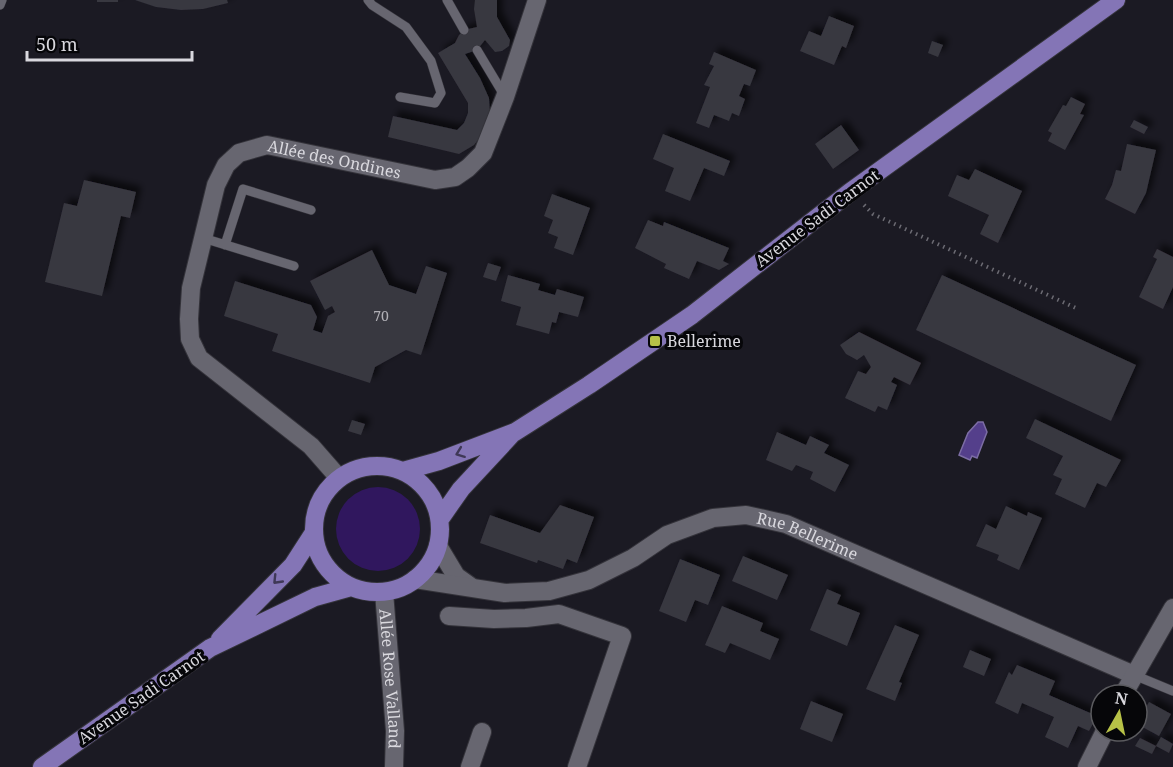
<svg xmlns="http://www.w3.org/2000/svg" width="1173" height="767" viewBox="0 0 1173 767" font-family="'Noto Serif',serif">
  <style>
    .green { fill: #30175e }
    .water { fill: #543f8b; stroke: #7c6da4; stroke-width: 1.5 }
    .building { fill: #383740; filter: url(#shadow) }
    .lines { fill: none; stroke-linecap: round; stroke-linejoin: round }
    .service-casing { stroke: #34333a; stroke-width: 10 }
    .minor-casing { stroke: #34333a; stroke-width: 20 }
    .primary-casing { stroke: #34333a; stroke-width: 20 }
    .path { stroke: #6c6b73; stroke-width: 4; stroke-dasharray: 1.5 4.5; stroke-linecap: butt }
    .service { stroke: #676670; stroke-width: 9 }
    .minor { stroke: #676670; stroke-width: 18 }
    .primary { stroke: #8475b6; stroke-width: 18 }
    .oneway { stroke: #3f3857 }
    .poi-dot { fill: #b7c147; stroke: #060609; stroke-width: 2 }
    .labels { text-anchor: middle; stroke-width: 6; stroke-linejoin: round; paint-order: stroke }
    .number-label { font-size: 14px; fill: #b1b0b6 }
    .street-label { font-size: 16px; fill: #d9d8de; stroke: #060609 }
    .poi-label { font-size: 16px; fill: #d9d8de; stroke: #060609; text-anchor: start }
  </style>
  <defs>
    <filter id="shadow"><feDropShadow dx="5.5" dy="-5.5" stdDeviation="3" flood-color="#0009"/></filter>
  </defs>
  <rect width="100%" height="100%" fill="#1b1a23"/>
  <path class="green" d="M336 529a42 42 0 1 1 84 0a42 42 0 1 1-84 0Z"/>
  <path class="water" d="M978 422H983L987 432 977 458 972 456 970 460 959 455 968 433Z"/>
  <path class="building" d="M97 0H118V2H97Z
    M135 0H227L228 3 203 9 181 10 156 7Z
    M475 0H497V17L510 40 509 46 502 51 495 52 485 40 477 50 465 54 480 78 489 98 490 115 485 131 474 145 459 154 388 137 393 116 457 130 464 123 468 113V103L438 53 455 43 459 35 464 30 477 27 474 9Z
    M829 16 854 26 846 48 842 46 834 65 800 51 809 31 821 36Z
    M932 41 943 45 938 57 928 53Z
    M714 52 756 70 750 86 744 84 739 96 745 99 739 116 732 113 729 121 714 115 709 128 696 123 710 87 704 85 714 66 709 64Z
    M1071 97 1085 104 1080 114 1084 115 1065 150 1048 141 1052 133 1048 131 1063 105 1066 106Z
    M1134 120 1148 127 1144 134 1130 127Z
    M841 125 859 150 833 169 815 144Z
    M663 134 730 161 724 176 704 168 690 201 665 191 674 168 653 159Z
    M1127 144 1156 150 1146 193 1135 214 1105 199 1112 185 1116 170 1121 171Z
    M975 169 1022 191 998 243 980 234 989 215 948 196 957 175 969 180Z
    M84 180 136 192 130 218 121 216 102 296 45 282 64 203 77 206Z
    M552 194 590 208 573 255 554 248 558 237 548 233 553 220 544 216Z
    M648 220 663 226 664 222 729 248 723 261 729 264 719 270 697 261 689 279 664 268 666 264 635 248Z
    M1157 249 1173 257V287L1163 309 1139 297 1157 259 1153 257Z
    M372 250 389 285 416 294 426 266 447 273 421 355 406 350 375 367 370 383 272 351 278 334 224 316 235 281 311 305 317 317 313 330 322 333 328 316 335 312 332 306 325 310 310 281Z
    M488 263 501 267 496 281 483 277Z
    M508 275 540 284 538 290 555 295 557 289 584 297 578 317 559 312 556 323 552 322 549 334 516 325 521 307 501 301Z
    M942 275 1136 365 1111 421 916 330Z
    M859 332 921 363 910 385 894 377 891 382 897 385 887 410 878 406 875 412 845 398 858 371 866 374 871 367 864 355 857 360 846 354 840 345Z
    M1035 419 1121 460 1106 487 1097 483 1085 508 1055 494 1062 479 1053 475 1063 456 1026 438Z
    M352 420 365 424 361 435 348 431Z
    M777 432 806 445 810 436 829 445 824 453 849 465 835 492 810 479 813 472 796 465 792 471 766 460Z
    M560 505 594 517 577 563 567 559 563 569 538 560 537 563 480 543 490 515 540 533Z
    M1006 506 1027 516 1028 512 1042 518 1019 570 997 560 999 555 976 546 986 524 996 529Z
    M743 556 788 575 777 600 732 581Z
    M680 559 720 575 708 605 695 600 686 622 659 611Z
    M827 589 841 595 837 604 860 613 847 646 810 630Z
    M722 606 763 623 760 631 779 639 770 660 730 643 725 653 705 645Z
    M895 625 919 635 899 682 902 683 895 701 866 689Z
    M970 650 991 659 984 676 963 667Z
    M1017 665 1055 681 1049 695 1097 716 1089 731 1078 726 1068 748 1045 737 1054 717 1022 703 1018 714 995 703 1009 672 1012 675Z
    M811 701 843 714 832 742 800 729Z
    M1149 702 1171 714 1159 736 1137 724Z
    M1161 737 1173 744 1169 753 1156 746Z
    M1140 738 1156 746 1152 754 1135 746Z"/>
  <g class="lines">
    <g class="service-casing">
      <path id="service" d="M368 0 372 5 406 27 431 61 441 93 435 103 400 97
        M447 0 464 30
        M0 5 2 0
        M477 50 504 95
        M203 238 294 266
        M225 245 243 189 311 210
        M1134 675 1173 691"/>
    </g>
    <g class="minor-casing">
      <g id="minor">
        <path id="s1" d="M339 478 311 446 199 358 190 339 189 319 191 288 216 185 226 165 239 153 267 145 435 180 455 177 468 168 483 153 505 97 537 0"/>
        <path d="M438 546 456 576 470 586"/>
        <path id="s2" d="M415 579 505 593 549 591 589 580 633 558 667 535 713 518 746 515 786 524 1134 675"/>
        <path id="s3" d="M384 592 395 731 394 767"/>
        <path d="M449 616 494 619 526 618 559 614 622 636 577 767"/>
        <path d="M1123 695 1173 608"/>
        <path d="M470 767 482 732"/>
        <path d="M1087 767 1105 731"/>
      </g>
    </g>
    <g class="primary-casing">
      <path id="primary" d="M314 529a63 63 0 1 1 126 0a63 63 0 1 1-126 0Z
        M403 471 439 461 515 432 589 385 692 315 850 192 1116 0
        M440 519 461 489 512 434
        M220 639 293 565 313 534
        M42 767 210 648 315 597 351 587"/>
    </g>
    <path class="path" d="M864 205 873 214 1078 309"/>
    <use href="#service" class="service"/>
    <use href="#minor" class="minor"/>
    <use href="#primary" class="primary"/>
  </g>
  <defs><path id="oneway-chevron" d="M-2-3.5L2.5 0L-2 3.5" fill="none" stroke-width="1.6" stroke-linecap="round" stroke-linejoin="round" transform="scale(1.5)"/></defs>
  <g class="oneway">
    <use href="#oneway-chevron" transform="translate(460 453) rotate(159)"/>
    <use href="#oneway-chevron" transform="translate(277 580) rotate(134)"/>
  </g>
  <rect class="poi-dot" x="649" y="335" width="12" height="12" rx="3"/>
  <g class="labels">
    <g class="number-label">
      <text x="381" y="321">70</text>
    </g>
    <g class="street-label">
      <text dy="6" stroke="none"><textPath href="#s1" startOffset="501">Allée des Ondines</textPath></text>
      <text transform="translate(817 218) rotate(-37)" y="6">Avenue Sadi Carnot</text>
      <text dy="6" stroke="none"><textPath href="#s2" startOffset="414">Rue Bellerime</textPath></text>
      <text dy="6" stroke="none"><textPath href="#s3" startOffset="87">Allée Rose Valland</textPath></text>
      <text transform="translate(141 697) rotate(-35)" y="6">Avenue Sadi Carnot</text>
    </g>
    <g class="poi-label">
      <text x="667" y="347">Bellerime</text>
    </g>
  </g>
  <g transform="translate(1119 713) rotate(9)"><circle r="28" fill="#060609" stroke="#5a5a5e" stroke-width="1.5"/>
  <path d="M0-4.5L10 22L0 15L-10 22Z" fill="#b7c147"/>
  <text y="-9" font-size="16" font-weight="bold" text-anchor="middle" fill="#d9d8de">N</text>
  </g>
  <path d="M27 51v9h165v-9" fill="none" stroke="#d9d8de" stroke-width="3"/>
  <text x="36" y="51" font-size="18" fill="#d9d8de" stroke="#060609" stroke-width="4.5" paint-order="stroke">50 m</text>
</svg>
